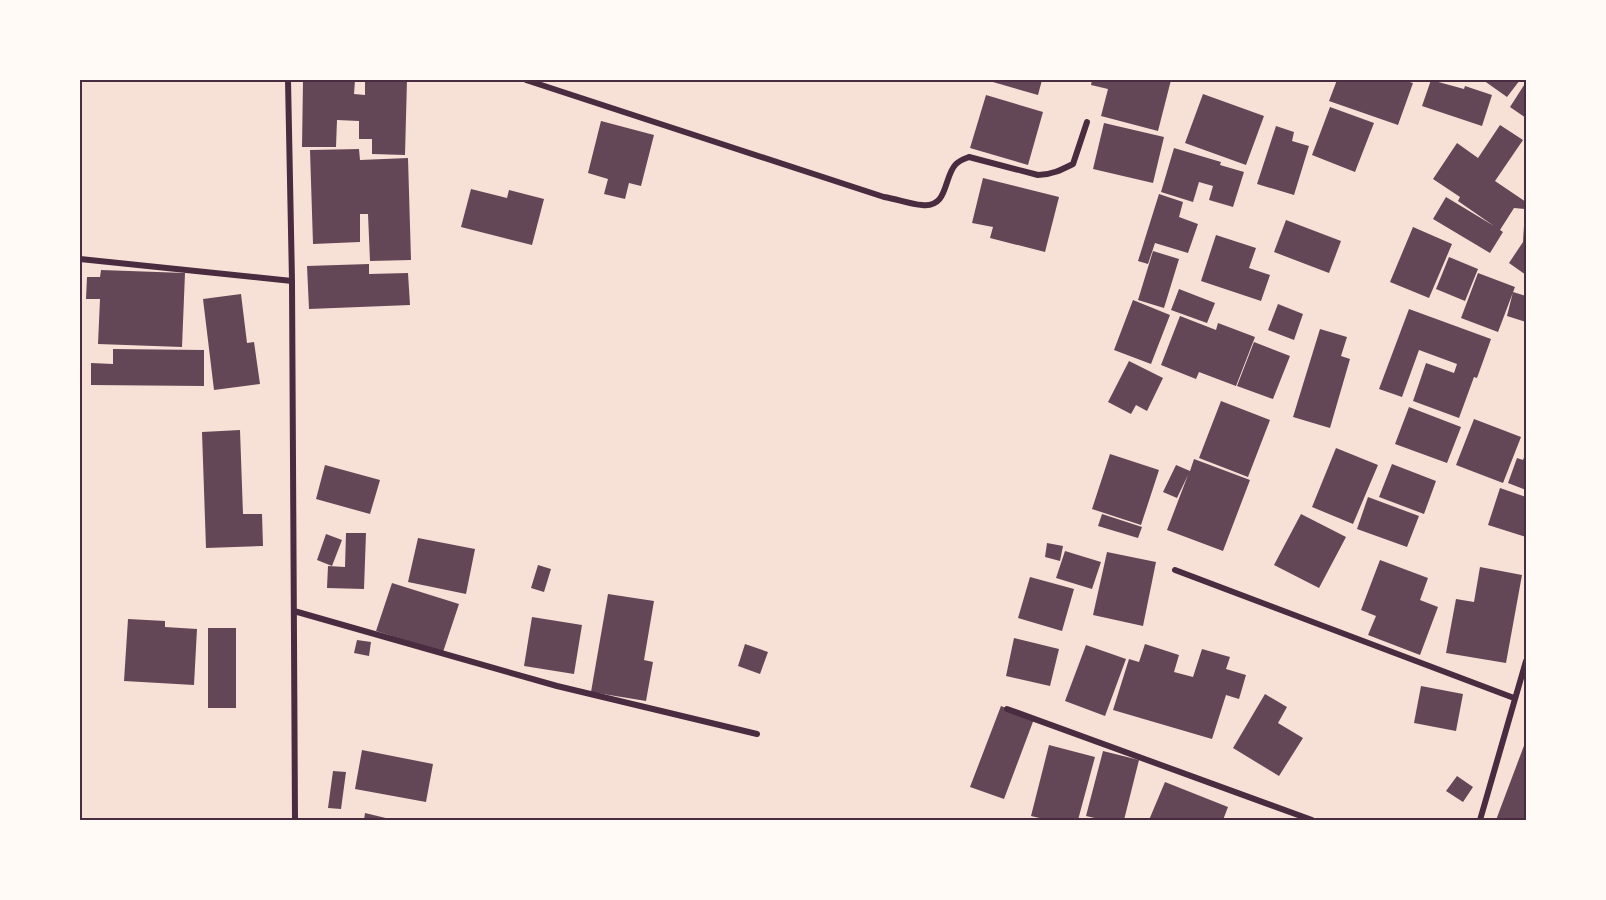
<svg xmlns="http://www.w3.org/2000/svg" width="1606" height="900" viewBox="0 0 1606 900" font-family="'Open Sans',sans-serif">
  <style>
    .building { fill: #644757 }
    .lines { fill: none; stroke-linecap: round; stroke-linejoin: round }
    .minor { stroke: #4a2c40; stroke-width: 6 }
    .neatline { fill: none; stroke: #4a2c40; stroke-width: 2 }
  </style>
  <rect width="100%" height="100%" fill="#f7e1d7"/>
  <path class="building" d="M303 80H355L354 94 365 95V80H407L405 155 372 154V139H359V121L337 120 336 147H302Z
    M986 80H1042L1038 95Z
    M1092 80H1171L1158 131 1101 116 1108 89 1091 85Z
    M1337 80H1403L1413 83 1398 125 1329 101Z
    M1431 80 1464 89 1465 86 1492 95 1482 126 1422 106Z
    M1483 80H1520L1507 97Z
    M1526 82V118L1510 107Z
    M1203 94 1264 116 1246 165 1185 143Z
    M986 95 1043 112 1028 165 970 148Z
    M1330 107 1374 123 1355 172 1312 155Z
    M601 121 654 135 641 186 629 183 625 199 604 194 608 179 588 173Z
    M1104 123 1164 137 1153 183 1093 169Z
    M1500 125 1523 140 1495 181 1526 202V275L1509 263 1523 242 1525 209 1514 208 1500 230 1503 232 1490 253 1433 219 1446 197 1494 226 1458 201 1460 197 1433 179 1457 143 1478 158Z
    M1276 126 1294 132 1292 141 1309 146 1294 195 1257 184Z
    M1174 148 1221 162 1220 165 1244 172 1233 207 1209 200 1213 186 1199 182 1193 202 1161 192Z
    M359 149 360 160 408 158 411 260 370 261 368 214H360V242L313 244 310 150Z
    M983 178 1059 197 1045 252 990 238 993 227 972 223Z
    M471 189 507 198 509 190 544 199 532 245 461 227Z
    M1159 194 1183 202 1179 217 1198 224 1188 253 1155 243 1148 264 1138 261Z
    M1286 220 1341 241 1329 273 1274 252Z
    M1413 227 1452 244 1429 298 1390 282Z
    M1216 235 1256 248 1249 268 1270 275 1261 301 1201 281Z
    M1153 251 1179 259 1164 308 1138 300Z
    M1449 257 1478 269 1465 301 1436 289Z
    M369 264V274L408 273 410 305 309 309 307 266Z
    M101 270 185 273 182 347 98 344 100 299H86L87 277H100Z
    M1478 273 1515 287 1498 332 1461 318Z
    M1179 289 1215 303 1207 323 1171 310Z
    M1513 292 1526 296V322L1507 316Z
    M241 294 247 343 254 342 260 384 214 390 203 299Z
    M1133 300 1170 315 1151 364 1114 350Z
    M1278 304 1303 314 1294 340 1268 330Z
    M1409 309 1491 339 1477 378 1474 377 1459 418 1413 401 1426 363 1454 373 1457 364 1419 350 1402 397 1379 389Z
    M1180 316 1216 330 1218 323 1255 337 1236 386 1199 372 1196 379 1161 365Z
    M1320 329 1347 337 1341 356 1350 359 1330 428 1293 417Z
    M1254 342 1290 356 1273 399 1237 386Z
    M113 349 204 350V386L91 385V363L113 364Z
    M1129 361 1163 378 1147 411 1136 405 1131 414 1108 402Z
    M1221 401 1270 420 1248 477 1199 458Z
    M1409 407 1461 427 1447 463 1395 444Z
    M1474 419 1521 437 1503 483 1456 465Z
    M240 430 243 514H262L263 546 206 548 202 432Z
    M1336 448 1378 465 1353 524 1312 507Z
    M1526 452V490L1508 483 1517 458 1523 460Z
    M1110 454 1159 470 1141 525 1092 509Z
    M1194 459 1250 480 1223 551 1167 530 1188 475 1177 498 1163 492 1176 465 1190 471Z
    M1392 464 1436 481 1424 514 1379 497Z
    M325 465 380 480 370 514 316 499Z
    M1500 488 1526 497V537L1488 525Z
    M1368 497 1419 516 1407 547 1357 529Z
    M1102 514 1142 527 1138 538 1098 526Z
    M1301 514 1346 537 1319 588 1274 565Z
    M346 533H366L364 589 327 588 328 566 345 567Z
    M326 534 342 540 332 566 317 560Z
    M418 538 475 549 466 594 408 582Z
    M1047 543 1063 546 1060 561 1045 557Z
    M1065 551 1101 562 1092 589 1056 578Z
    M1107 552 1156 562 1143 626 1093 615Z
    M1380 560 1428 578 1420 600 1438 607 1420 655 1368 635 1376 616 1361 610Z
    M538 565 551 569 544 592 531 588Z
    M1480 567 1522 575 1506 663 1446 653 1456 599 1474 602Z
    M1030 577 1074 589 1062 631 1018 618Z
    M392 583 459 604 443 652 376 631Z
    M608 594 654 601 644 660 653 662 646 701 591 692Z
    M532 617 582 625 574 674 524 666Z
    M128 619 165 621V627L197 629 194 685 124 681Z
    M208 628H236V708H208Z
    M1014 638 1059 649 1050 686 1006 676Z
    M357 640 371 642 369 656 354 653Z
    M745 644 768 652 760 674 738 666Z
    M1145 644 1179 655 1174 672 1193 677 1202 649 1230 657 1226 669 1246 675 1239 699 1226 695 1212 739 1113 710 1129 659 1139 662Z
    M1086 645 1126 659 1105 716 1065 701Z
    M1421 686 1463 694 1456 731 1414 723Z
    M1265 694 1287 707 1278 723 1303 738 1279 776 1233 748Z
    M1001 706 1034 719 1004 799 970 787Z
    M1525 743 1526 744V820H1496Z
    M1049 745 1095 757 1078 820H1048L1031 816Z
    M362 750 433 764 426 802 355 789Z
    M1103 751 1139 760 1124 820H1103L1086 816Z
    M333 771 346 772 341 809 328 808Z
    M1457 776 1473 787 1463 802 1446 791Z
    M1165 782 1228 807 1223 820H1149Z
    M365 813 394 820H364Z"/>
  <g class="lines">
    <path class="minor" d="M288 80 292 281 295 820
      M526 80 884 197C897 199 910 204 922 205 949 208 943 177 956 164 960 160 964 159 969 157L1038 175C1051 175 1061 170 1073 164L1087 122
      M80 259 292 281
      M1175 570 1514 698
      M294 611 557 686 757 734
      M1007 709 1312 820
      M1480 820 1526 661"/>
  </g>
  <rect width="1606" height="900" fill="none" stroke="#fffaf5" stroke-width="162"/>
  <rect x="81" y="81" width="1444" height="738" class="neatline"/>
</svg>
